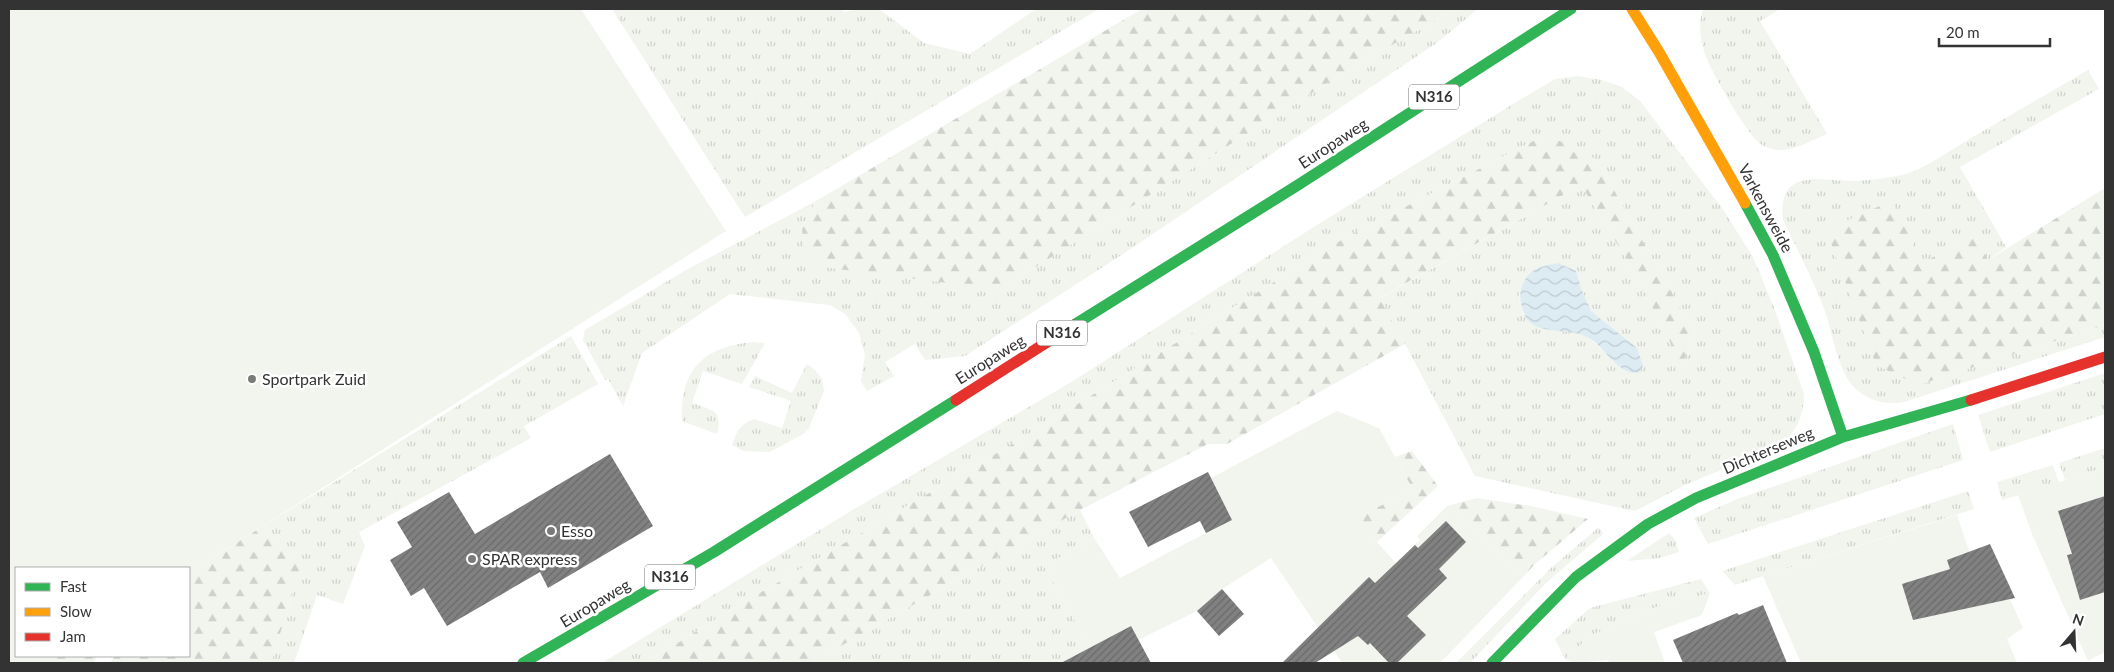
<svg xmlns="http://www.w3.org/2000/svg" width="2114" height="672" viewBox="0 0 2114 672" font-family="Lato,sans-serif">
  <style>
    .grass { fill: url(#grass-tufts); fill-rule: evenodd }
    .forest { fill: url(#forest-firs) }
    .green { fill: #f1f5ed }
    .water { fill: url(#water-waves) }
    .building { fill: url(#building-hatch) }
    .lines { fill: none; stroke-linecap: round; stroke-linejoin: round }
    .fast { stroke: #30b455; stroke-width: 11 }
    .slow { stroke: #ff9f0a; stroke-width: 11 }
    .jam { stroke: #e5322d; stroke-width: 11 }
    .poi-dot { fill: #7a7a7a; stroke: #fff; stroke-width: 2 }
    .labels { text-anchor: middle; stroke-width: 5; stroke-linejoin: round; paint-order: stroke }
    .shield { fill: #fff; stroke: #707070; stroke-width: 1 }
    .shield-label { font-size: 15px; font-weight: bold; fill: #333 }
    .street-label { font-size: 16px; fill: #333; stroke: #fff }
    .poi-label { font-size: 16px; fill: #333; stroke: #fff; text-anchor: start }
  </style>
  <defs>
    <pattern id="grass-tufts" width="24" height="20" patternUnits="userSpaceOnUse" patternTransform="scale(1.25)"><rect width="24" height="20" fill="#f1f5ed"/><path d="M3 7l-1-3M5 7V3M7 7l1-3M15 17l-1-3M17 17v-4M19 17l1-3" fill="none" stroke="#cfd2cc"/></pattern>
    <pattern id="forest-firs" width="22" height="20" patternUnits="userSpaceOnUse" patternTransform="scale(1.25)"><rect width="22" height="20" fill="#f1f5ed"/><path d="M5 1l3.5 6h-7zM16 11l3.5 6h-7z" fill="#cfd2cc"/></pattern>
    <pattern id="water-waves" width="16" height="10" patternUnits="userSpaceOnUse" patternTransform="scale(1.25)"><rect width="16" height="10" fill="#ddebf3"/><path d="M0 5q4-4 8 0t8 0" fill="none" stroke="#becad1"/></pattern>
    <pattern id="building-hatch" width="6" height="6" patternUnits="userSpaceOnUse" patternTransform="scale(1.25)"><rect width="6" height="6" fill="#818181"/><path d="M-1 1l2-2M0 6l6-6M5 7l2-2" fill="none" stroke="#6a6a6a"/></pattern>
  </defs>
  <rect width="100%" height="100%" fill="#fff"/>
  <path class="grass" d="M612 9H842L844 12 857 9H879L924 43 970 54 1036 9H1099L745 217Z
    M1454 9H1478L1438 42 1123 254 965 356 925 360 915 344 885 362 894 376 867 391 861 381 865 355 859 333 845 314 830 305 730 294 642 353 623 406 608 379 605 380 583 340 585 330 688 269 816 201 802 228 1012 282 1337 77Z
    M1703 9H1780L1760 21 1827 134C1811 140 1790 154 1773 149 1770 148 1765 147 1762 145 1748 137 1711 71 1705 54 1700 40 1698 23 1703 9Z
    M2088 70 2099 89 1960 167 2006 247 1988 260 1975 234 1924 263 1918 385 2105 325V337L1904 402C1885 405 1868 401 1854 387 1837 369 1832 331 1824 308 1812 278 1797 249 1783 220 1777 165 1823 182 1857 181 1872 180 1887 178 1902 175 1923 170 1948 152 1966 141 2007 117 2047 94 2088 70Z
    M1577 76 1602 80 1622 87 1640 101 1722 208 1753 257 1775 310 1804 394C1804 416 1797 429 1782 445L1687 484 1635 511 1475 476 1405 344 1378 299 1581 185 1633 270 1682 364 1695 334 1597 160 1543 136 1343 239 1039 428 716 619 646 663H602L851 511 1073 381 1312 228 1518 101 1555 79ZM1576 271 1581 288 1591 311 1637 349 1622 368 1588 337 1523 315 1519 295 1525 279Z
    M571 336 598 384 524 426 531 438 359 532 365 546 343 604 317 595 294 663H271L301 566 263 526Z
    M753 342 765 343 742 384 703 371 692 403C711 410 724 410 717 434L682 421C680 369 703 347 753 342Z
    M807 364 815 370 822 379 824 391 809 428 803 434 770 452 744 451 732 445C737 431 740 424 754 419L782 428 791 401 749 387 755 376 792 393Z
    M2105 373V414L1990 452 1978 415Z
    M1953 424 1963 460 1708 544 1694 518 1735 500Z
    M2105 448V470L2100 469 2065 480 2059 463Z
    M2053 465 2059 483 2002 500 1997 482Z
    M1968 491 1974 509 1735 585 1722 571Z
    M1080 510 1094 538 1044 566 1096 658 1085 663H811Z
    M1599 527 1603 534 1546 583 1470 663H1456L1552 567Z
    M1669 533 1676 541 1679 552 1660 558 1627 561Z
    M1701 579 1710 593 1659 606 1592 635 1565 659 1555 639 1590 608Z"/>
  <path class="forest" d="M1142 9H1454L1337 77 1012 282 979 287 822 267 804 251 802 228 816 201Z
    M1543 136 1569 144 1597 160 1695 334 1682 365 1633 270 1581 185 1379 298 1405 344 1227 444H1208L1080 510 811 663H646L716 619 1039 428 1343 239Z
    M2105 188V325L1918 385 1876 365 1826 230 1891 201 1924 262 1975 234 1988 260Z
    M1412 451 1438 486 1377 542 1354 518 1413 490 1395 457Z
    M1477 498 1530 506 1588 519 1534 565 1523 577 1447 506Z
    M263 526 301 566 271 663H110L115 656H189V573Z
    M16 656H98L93 663H9Z"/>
  <path class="green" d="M9 9H581L726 231 189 573V568H16V656H59L47 663H9Z
    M1337 411 1379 428 1413 490 1355 518 1396 563 1420 540 1417 536 1447 506 1523 577 1440 663H1342L1271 558 1222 589 1197 611 1138 640 1130 626 1090 648 1044 566 1094 538 1120 578 1206 533 1211 478Z
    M2100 469 2105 470V652L2088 661 2032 534 2018 495Z
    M1957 515 1969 551 2010 599 2023 628 2007 639 2017 663H1801L1763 576Z
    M1710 593 1702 615 1654 632 1665 663H1610L1608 660 1574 663 1565 659 1592 635 1659 606Z"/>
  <path class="water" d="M1558 263 1576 271 1581 288 1591 311 1637 348 1643 366 1639 373C1617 375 1605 346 1587 337 1566 326 1529 339 1522 308 1520 299 1519 295 1522 286 1529 268 1542 266 1558 263Z"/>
  <path class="building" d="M610 454 653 526 548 588 540 572 447 626 424 588 411 596 390 560 412 547 397 522 449 492 475 534Z
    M1208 472 1232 520 1206 533 1200 521 1148 547 1129 512Z
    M2105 496V592L2080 600 2067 555 2072 554 2058 511Z
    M1446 521 1466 542 1439 569 1447 578 1407 616 1426 635 1397 663H1389L1370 643 1368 645 1358 636 1315 663H1282L1369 577 1375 583 1415 545 1418 548Z
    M1990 544 2015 598 1913 620 1902 584 1950 569 1947 560Z
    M1222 589 1244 614 1219 636 1197 611Z
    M1763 605 1787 663H1683L1673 640 1737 613 1739 615Z
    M1131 626 1151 663H1061Z"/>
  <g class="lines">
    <path class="fast" d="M1745 203 1773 255 1814 352 1843 437
      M1074 325 1298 185 1571 9
      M523 663 714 552 956 400
      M1492 663 1576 577 1648 524 1696 498 1843 437 1971 400"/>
    <path class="slow" d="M1632 9 1659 52 1745 203"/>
    <path class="jam" d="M956 400 1074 325
      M1971 400 2105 357"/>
  </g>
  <g class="poi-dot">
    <circle cx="252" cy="379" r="5"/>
    <circle cx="551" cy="531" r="5"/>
    <circle cx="472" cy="559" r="5"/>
  </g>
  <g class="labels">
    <g class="shield">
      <rect x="1409" y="84.5" width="50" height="25" rx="4"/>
      <rect x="1037" y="320.5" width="50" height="25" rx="4"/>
      <rect x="645" y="564.5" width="50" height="25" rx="4"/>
    </g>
    <g class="shield-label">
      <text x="1434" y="102">N316</text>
      <text x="1062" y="338">N316</text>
      <text x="670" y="582">N316</text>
    </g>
    <g class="street-label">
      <text transform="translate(1333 143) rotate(-33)" y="6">Europaweg</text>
      <text transform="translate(1766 208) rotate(62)" y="6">Varkensweide</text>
      <text transform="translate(990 359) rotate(-32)" y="6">Europaweg</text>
      <text transform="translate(1768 450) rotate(-23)" y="6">Dichterseweg</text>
      <text transform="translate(595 603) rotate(-31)" y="6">Europaweg</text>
    </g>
    <g class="poi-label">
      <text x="262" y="385">Sportpark Zuid</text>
      <text x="561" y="537">Esso</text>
      <text x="482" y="565">SPAR express</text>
    </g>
  </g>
  <rect width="2114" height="672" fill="none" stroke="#333333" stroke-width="20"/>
  <rect x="15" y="567" width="175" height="90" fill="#ffffff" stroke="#adadad"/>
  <rect x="25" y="583" width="25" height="8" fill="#30b455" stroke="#adadad"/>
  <text x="60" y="592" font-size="15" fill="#333333">Fast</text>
  <rect x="25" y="608" width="25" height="8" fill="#ff9f0a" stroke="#adadad"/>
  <text x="60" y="617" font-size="15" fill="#333333">Slow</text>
  <rect x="25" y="633" width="25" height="8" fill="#e5322d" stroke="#adadad"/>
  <text x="60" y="642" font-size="15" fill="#333333">Jam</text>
  <g transform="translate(2074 632) rotate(19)" stroke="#ffffff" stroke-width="4" paint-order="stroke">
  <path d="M0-4L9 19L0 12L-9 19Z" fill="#333333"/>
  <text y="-8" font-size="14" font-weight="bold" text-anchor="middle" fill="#333333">N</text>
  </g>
  <path d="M1939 38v8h111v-8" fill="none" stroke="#333333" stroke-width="2.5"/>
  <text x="1946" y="38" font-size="15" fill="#333333" stroke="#ffffff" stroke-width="4" paint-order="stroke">20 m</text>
</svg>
